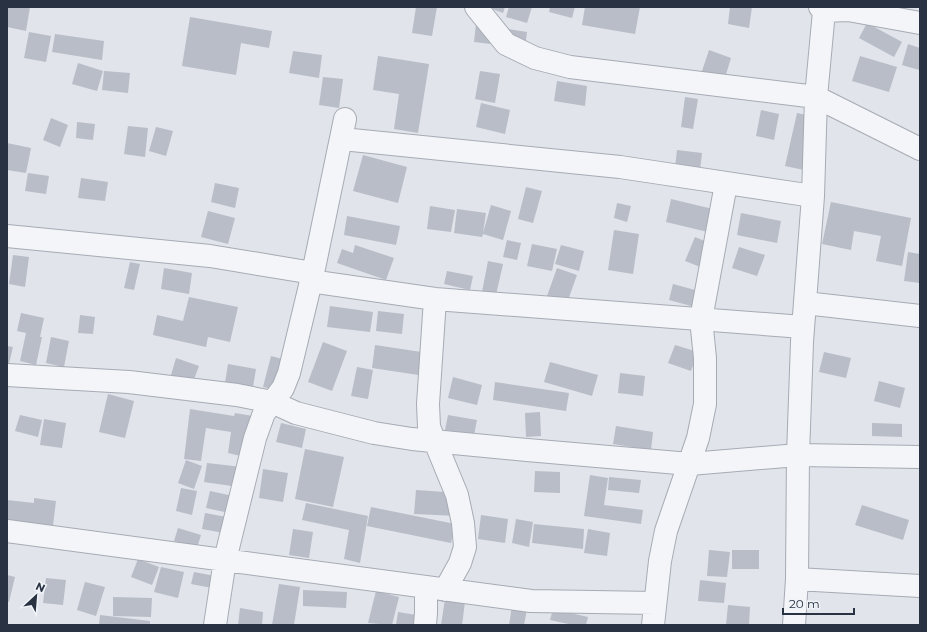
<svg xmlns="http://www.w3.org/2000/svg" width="927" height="632" viewBox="0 0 927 632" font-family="Montserrat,sans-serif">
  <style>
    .building { fill: #b8bdc7 }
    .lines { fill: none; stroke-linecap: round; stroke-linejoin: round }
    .street-casing { stroke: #a6abb4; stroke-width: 24 }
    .street { stroke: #f4f5f8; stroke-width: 22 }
  </style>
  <rect width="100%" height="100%" fill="#e1e4ea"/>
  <path class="building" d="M7 7H30L26 31 7 27Z
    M416 7H437L432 36 412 33Z
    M487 7H505L503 13Z
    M509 7H532L527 23 506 17Z
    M550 7H575L572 18 549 12Z
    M585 7H640L635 34 582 25Z
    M730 7H752L749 28 728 24Z
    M190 17 272 31 269 48 241 43 236 75 182 66Z
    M867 23 902 42 894 57 859 38Z
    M476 24 527 32 525 48 474 42Z
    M29 32 51 36 46 62 24 58Z
    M55 34 104 41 102 60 52 52Z
    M908 44 920 48 919 70 902 65Z
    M709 50 731 58 724 81 701 74Z
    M293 51 322 55 319 78 289 73Z
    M378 56 429 64 418 133 394 129 399 94 373 90Z
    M860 56 897 67 889 92 852 81Z
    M78 63 103 71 97 91 72 84Z
    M104 71 130 73 128 93 102 90Z
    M480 71 500 74 495 103 475 99Z
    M323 77 343 79 339 108 319 105Z
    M557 81 587 86 585 106 554 101Z
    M685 97 698 99 693 129 681 127Z
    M481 103 510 110 505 134 476 127Z
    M761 110 779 114 774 140 756 136Z
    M797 113 817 117 804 170 785 166Z
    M51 118 68 125 60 147 43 140Z
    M77 122 95 124 93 140 76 138Z
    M128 126 148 128 145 157 124 154Z
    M156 127 173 131 166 156 149 151Z
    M7 143 31 148 26 173 7 170Z
    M677 150 702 153 700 171 675 168Z
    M363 155 407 167 398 203 353 191Z
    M28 173 49 176 46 194 25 191Z
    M81 178 108 182 105 201 78 198Z
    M215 183 239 188 235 208 211 202Z
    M526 187 542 191 533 223 518 219Z
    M671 199 717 210 712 233 666 222Z
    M831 202 911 218 902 266 876 261 881 236 854 231 851 250 822 244Z
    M617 203 631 206 627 222 614 218Z
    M491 205 511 211 503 240 483 234 482 237 454 233 457 209 486 213 483 233Z
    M430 206 455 210 451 232 427 229Z
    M208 211 235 218 228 244 201 237Z
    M741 213 781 221 777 243 737 235Z
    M347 216 400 226 396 245 344 235Z
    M614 230 639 234 633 274 608 270Z
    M695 237 712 244 703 268 685 261Z
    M507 240 521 243 517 260 503 257Z
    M532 244 557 249 552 271 527 266Z
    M355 245 394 258 386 280 337 263 342 249 353 253Z
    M561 245 584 251 579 271 555 264Z
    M739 247 765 255 757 276 732 268Z
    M908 252 920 254V283L904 281Z
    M13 255 29 257 25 287 9 284Z
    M488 261 503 264 496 295 482 292Z
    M130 262 140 264 134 290 124 288Z
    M164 268 192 273 189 294 161 289Z
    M557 268 577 275 567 303 547 296Z
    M447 271 473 276 470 290 444 284Z
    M673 284 706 293 702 309 669 300Z
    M189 297 238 307 230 342 208 337 206 347 153 335 157 315 183 321Z
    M330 306 373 312 370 332 327 327Z
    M378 311 404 314 402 334 376 331Z
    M21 313 44 318 40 337H42L36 365 20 361 26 333 17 331Z
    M80 315 95 317 93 334 78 333Z
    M51 337 69 341 64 367 46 363Z
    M323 342 347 351 332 391 308 382Z
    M375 345 428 353 425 376 372 368Z
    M675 345 698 352 691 371 668 363Z
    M7 346 13 347 9 364H7Z
    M824 352 851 358 846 378 819 372Z
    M271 356 286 360 278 390 263 387Z
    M176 358 199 366 193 382 171 375Z
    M550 362 598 375 592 396 544 382Z
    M228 364 256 369 253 387 225 383Z
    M357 367 373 370 368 399 351 396Z
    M620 373 645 376 643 396 618 393Z
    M453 377 482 385 477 405 448 398Z
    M879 381 905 388 900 408 874 401Z
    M495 382 569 393 566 411 493 400Z
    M108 394 134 401 125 438 99 432Z
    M190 409 234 416 235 413 253 416 245 457 228 453 231 432 206 428 201 461 184 459Z
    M540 412 541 436 526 437 525 413Z
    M20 415 42 420 38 437 15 431Z
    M448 415 477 420 474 435 445 430Z
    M44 419 66 423 62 448 40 445Z
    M281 423 306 429 302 448 276 442Z
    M872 423 902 424V437L872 436Z
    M616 426 653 432 651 450 613 444Z
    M305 449 344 457 333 507 295 499Z
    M186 460 202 466 194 489 178 483Z
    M207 463 242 467 239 487 204 482Z
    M263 469 288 473 283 502 259 498Z
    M535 471 560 472V493L534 492Z
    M590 475 608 478 604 505 643 510 641 524 584 516Z
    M609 477 641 480 639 493 608 490Z
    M181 488 197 491 192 515 176 511Z
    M416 490 460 493 458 516 414 514Z
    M210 491 238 497 234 514 206 508Z
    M34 498 56 501 53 526 7 520V500L34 503Z
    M306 503 368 516 360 563 344 559 349 530 302 520Z
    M862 505 909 520 903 540 855 525Z
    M371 507 455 524 451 543 367 526Z
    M205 513 232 518 229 534 202 529Z
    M481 515 508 519 505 543 478 539Z
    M516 519 533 522 529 547 512 543Z
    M534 524 584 529 583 549 532 543Z
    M178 528 201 535 197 548 174 541Z
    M293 529 313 532 309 558 289 555Z
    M588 529 610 533 607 556 584 553Z
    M709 550 730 552 727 577 707 576Z
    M732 550H759V569H732Z
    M138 559 159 567 152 585 131 577Z
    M161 567 184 572 178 598 154 592Z
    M194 572 215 576 212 588 191 584Z
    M7 575 15 577 9 602H7Z
    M46 578 66 580 63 605 43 603Z
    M700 580 726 583 724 603 698 601Z
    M85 582 105 587 96 616 77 610Z
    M279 584 300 587 294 625H272Z
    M303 590 347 592 346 608 303 606Z
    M376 591 399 597 392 625 368 623Z
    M113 597 152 598 151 617 113 616Z
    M445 599 465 602 462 625H441Z
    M728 605 750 607 749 625H726Z
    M512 606 527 609 524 625H509Z
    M240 608 263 612 262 625H238Z
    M553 609 588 617 586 625H573L550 620Z
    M398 612 423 616 422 625H396Z
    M100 615 150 621V625H99Z"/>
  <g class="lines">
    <g class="street-casing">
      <path id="street" d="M476 7 506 44 535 58 570 67 816 97 920 149
        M824 11 848 10 920 23
        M342 139 620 167 813 196
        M7 236 210 256 313 273
        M310 281 435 299 803 327
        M435 299 428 404 429 427 457 495 463 523 465 547 460 563 445 590
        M805 303 920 316
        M7 375 129 382 237 395 272 402 296 413 374 433 412 439 527 450 690 464 798 455 920 457
        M7 531 531 601 655 603
        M797 579 920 586
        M215 625 225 560 255 438 264 413 283 388 289 373 313 273 345 119
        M425 625 426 613V587
        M653 625 660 561 666 531 698 438 705 404V358L701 319 726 184
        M794 625 797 579 798 455 802 342 813 196 816 97 824 11 820 7"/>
    </g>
    <use href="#street" class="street"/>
  </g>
  <rect width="927" height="632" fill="none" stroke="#283242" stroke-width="16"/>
  <g transform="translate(36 596) rotate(26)" stroke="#f0f3f7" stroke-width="3" paint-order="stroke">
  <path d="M0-3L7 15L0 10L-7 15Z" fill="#283242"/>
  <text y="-6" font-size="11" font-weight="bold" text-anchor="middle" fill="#283242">N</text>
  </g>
  <path d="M783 608v6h71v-6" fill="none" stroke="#283242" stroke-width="2"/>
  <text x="789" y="608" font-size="12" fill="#283242" stroke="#f0f3f7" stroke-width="3" paint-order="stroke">20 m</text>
</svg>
